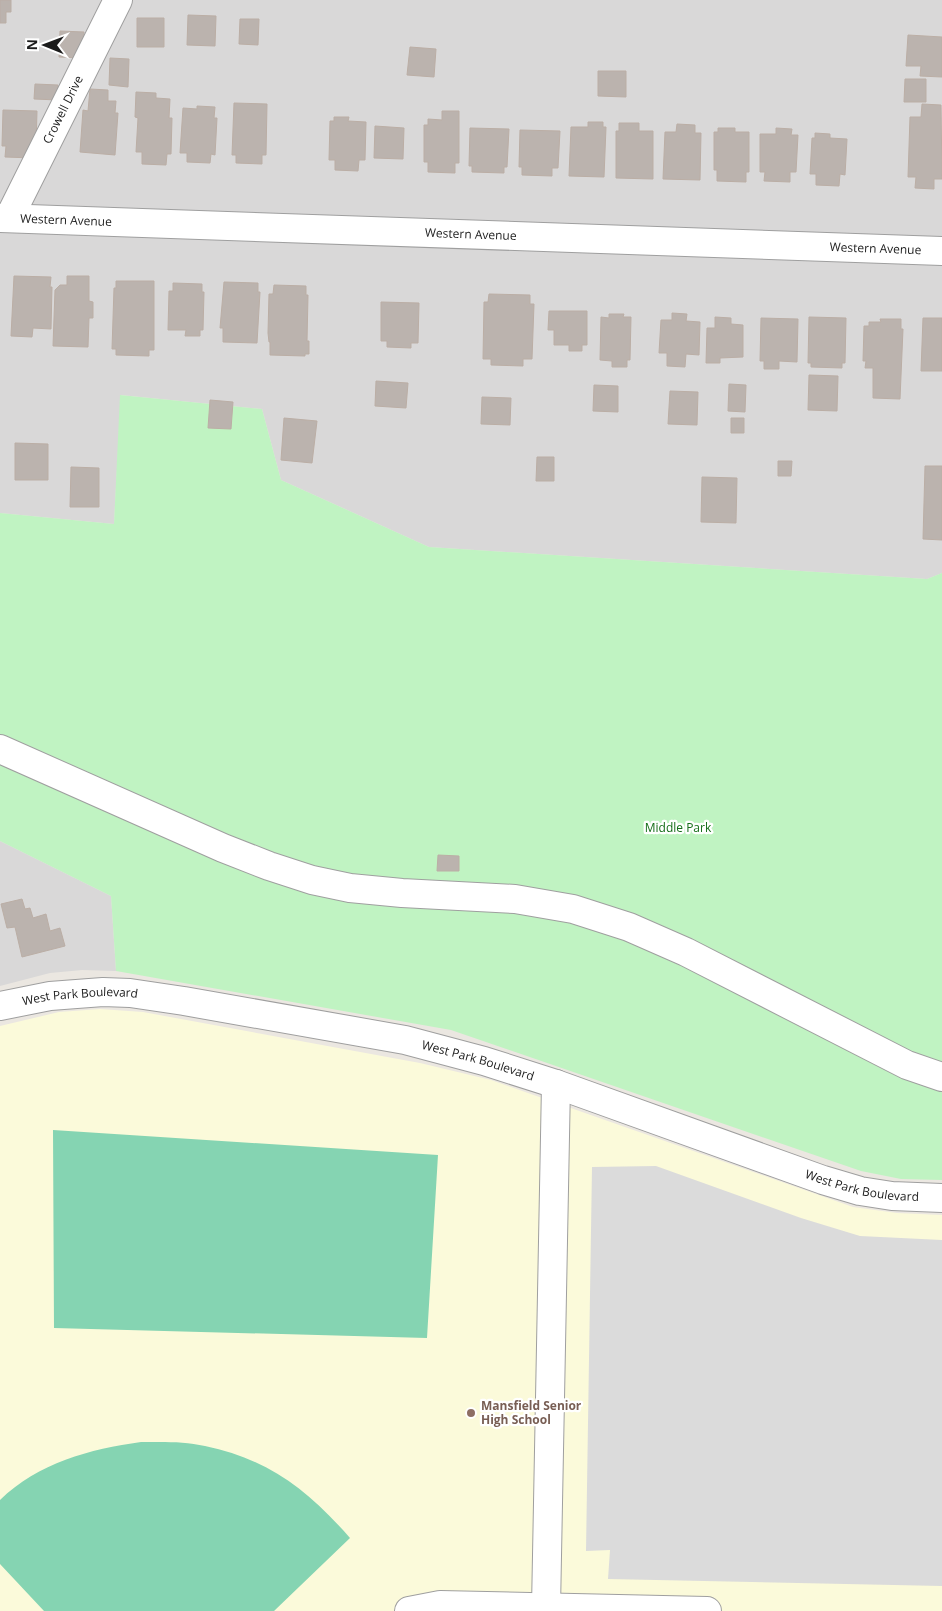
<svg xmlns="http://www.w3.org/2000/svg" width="942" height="1611" viewBox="0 0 942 1611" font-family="'Open Sans',sans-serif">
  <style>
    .residential { fill: #d9d8d8 }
    .education { fill: #fbfada }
    .park { fill: #c0f3c2 }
    .pitch { fill: #85d4b2 }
    .parking { fill: #dbdbdb }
    .building { fill: #bbb3ae; stroke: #bbaea5 }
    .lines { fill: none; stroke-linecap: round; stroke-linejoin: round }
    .minor-casing { stroke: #9f9f9f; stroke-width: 30 }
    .minor { stroke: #fff; stroke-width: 28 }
    .education-dot { fill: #8d6e63; stroke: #fff; stroke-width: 2 }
    .labels { text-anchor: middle; stroke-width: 4.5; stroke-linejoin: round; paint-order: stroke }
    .street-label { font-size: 12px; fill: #1b1b1b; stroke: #fff }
    .park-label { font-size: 12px; fill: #146d18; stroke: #fff }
    .education-label { font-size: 12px; font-weight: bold; fill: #785e54; stroke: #fff; text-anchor: start }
  </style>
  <rect width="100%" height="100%" fill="#ebe7e1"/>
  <path class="residential" d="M0 0H942V573L927 579 429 547 281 480 262 409 121 395 114 524 0 513Z
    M0 841 111 896 116 971 82 970 50 973 0 986Z"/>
  <path class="education" d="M100 1009 143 1012 420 1063 491 1080 853 1207 897 1213 942 1215V1611H0V1026L59 1012Z"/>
  <path class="park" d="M120 395 262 409 281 480 429 547 927 579 942 573V1180L901 1179 861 1171 451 1030 116 971 111 896 0 841V513L114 524Z"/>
  <path class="pitch" d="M53 1130 438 1155 427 1338 54 1328Z
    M141 1442C162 1442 184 1441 205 1446 268 1459 308 1490 350 1538L274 1611H44L0 1564V1500C38 1463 90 1449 141 1442Z"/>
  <path class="parking" d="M656 1166 801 1218 860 1236 942 1240V1586L608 1579 610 1550 586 1551 592 1167Z"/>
  <path class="building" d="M0 0H11V12H6V23H0Z
    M188 15 216 16 215 46 187 45Z
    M137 18H164V47H137Z
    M240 19H259L258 45 239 44Z
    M60 31 84 32 83 58 59 57Z
    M908 35 942 37V77L920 76 921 66H906Z
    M410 47 436 49 434 77 407 75Z
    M110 58 129 59 128 87 109 85Z
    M598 71H626V97L598 96Z
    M905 79H926V102H904Z
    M35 84 58 85V100L34 99Z
    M90 89 108 90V101H116L115 113H118L115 155 80 152 83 110 88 111Z
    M136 92 156 93V98L170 99 169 118H172L171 154H167L166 165 142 164V152H136L138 118 135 117Z
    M234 103 267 104 266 155H262V164L236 163V155H232Z
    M922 104 941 105 942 179H934V189L915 188 916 177H908L910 117H921Z
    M197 106 215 107 214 118H217L215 155 211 154 210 163 187 162V153H180L183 108 197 109Z
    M3 110 37 111 36 146 33 158 5 157 6 146H2Z
    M442 111H459V163H455V173L428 172V162H424V125H428V119L442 120Z
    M334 117H349L348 121 366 122 365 160H359L358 171 335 170V160H329L330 121H334Z
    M588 122H603V127H606L604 177 569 176 571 127H588Z
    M619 123H639V131H653V179L616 178V131H619Z
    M677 124 695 125V133H701L700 180 663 179 665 132H676Z
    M375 126 404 128 403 159 374 158Z
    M470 128 509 129 507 167H504V173L472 172V166H469Z
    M718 128H735V132H749V172H746V182L717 181V170H714V132H718Z
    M776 128 792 129 791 135H798L796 172H790V182L764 181 765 172H760V134H776Z
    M520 130 560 131 558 168H552V176L522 175V167H519Z
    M815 133 830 134V138L847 139 845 175 840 174 839 186 816 185V174H810L812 138H815Z
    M14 276 51 277 50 287H52L51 329 33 328 32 337 11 336Z
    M67 276H89V301L93 302V318H89L88 347 53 346 55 290 60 285H67Z
    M116 281H154V350H149V356L116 355V349H112L114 288H116Z
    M224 282 258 283V292H260L257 343 223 342V328H220Z
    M173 283 202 284V292H204L203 330H200V336H185L186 330H168L169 291H173Z
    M274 285 306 286V295H308L307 341H309V354H305V356L270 355V342H269L268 333 269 294H273Z
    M489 294 530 295V304H534L532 359H523V366L491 365V359H483L484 302H488Z
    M381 302 419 303 418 343H411V348L387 347V341H381Z
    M549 311H587V345H582V351H569V345H554V330H548Z
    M672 313 687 314 686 321 700 322 699 355 686 354 685 367 667 366V353H659L661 320H672Z
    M609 314H624L623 317H631L630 360H627V367H612V361L600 360 601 317 609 318Z
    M715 317 731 318V324L743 325V357L720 358V363H706L707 328H715Z
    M809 317 846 318 845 363H842V368L811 367V363H808Z
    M761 318 798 319 797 362 779 361V369H764V361H760Z
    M923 318H942V371H921Z
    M880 319H901V329H903L900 399 873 398V368H865L866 361H863L864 326H869V322H881Z
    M809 375 838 376 837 411 808 410Z
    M376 381 408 383 406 408 375 406Z
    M729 384 746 385 745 412 728 411Z
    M594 385 618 386V412L593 411Z
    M670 391 698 392 697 425 668 424Z
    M482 397 511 398 510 425 481 424Z
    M210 400 233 402 231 429 208 428Z
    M284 418 317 421 312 463 281 460Z
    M731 418H744V433H731Z
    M15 443 48 444V480H15Z
    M537 457H554V481H536Z
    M778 461H792L791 476H778Z
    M925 466H942V540L923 539Z
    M71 467 99 468V507H70Z
    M702 477 737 478 736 523 701 522Z
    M438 855 459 856V871H437Z
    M22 899 25 909 30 908 33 918 46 914 50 931 60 928 65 946 22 957 15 927 7 928 1 904Z"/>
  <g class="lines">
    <g class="minor-casing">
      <g id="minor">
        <path id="s1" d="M0 218 942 251"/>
        <path id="s2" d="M9 218 118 0"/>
        <path d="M0 749 223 848 269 866 312 880 350 888 402 893 515 899 573 909 629 927 686 952 907 1065 942 1077"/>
        <path id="s3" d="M0 1006 50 996 103 992 130 993 184 1001 405 1040 484 1061 556 1084 823 1180 860 1191 892 1196 942 1198"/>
        <path d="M546 1608 556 1084"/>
        <path d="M409 1611 440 1605 707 1611"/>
      </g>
    </g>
    <use href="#minor" class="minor"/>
  </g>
  <circle class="education-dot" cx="471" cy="1413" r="5"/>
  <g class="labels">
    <g class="street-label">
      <text dy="4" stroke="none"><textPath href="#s2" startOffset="121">Crowell Drive</textPath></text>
      <text dy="4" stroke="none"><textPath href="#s1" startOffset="66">Western Avenue</textPath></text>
      <text dy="4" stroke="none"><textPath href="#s1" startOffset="471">Western Avenue</textPath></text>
      <text dy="4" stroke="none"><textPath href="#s1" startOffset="876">Western Avenue</textPath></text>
      <text dy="4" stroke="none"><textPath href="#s3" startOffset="81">West Park Boulevard</textPath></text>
      <text dy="4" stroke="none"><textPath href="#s3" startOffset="486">West Park Boulevard</textPath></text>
      <text dy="4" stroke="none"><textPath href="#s3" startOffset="891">West Park Boulevard</textPath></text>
    </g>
    <g class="park-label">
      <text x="678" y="832">Middle Park</text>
    </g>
    <g class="education-label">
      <text x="481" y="1410">Mansfield Senior<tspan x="481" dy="14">High School</tspan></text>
    </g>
  </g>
  <g transform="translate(45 45) rotate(271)" stroke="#ffffff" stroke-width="4" paint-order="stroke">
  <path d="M0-4L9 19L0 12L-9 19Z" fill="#1b1b1b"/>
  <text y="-8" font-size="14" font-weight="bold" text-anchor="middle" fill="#1b1b1b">N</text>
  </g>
</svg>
